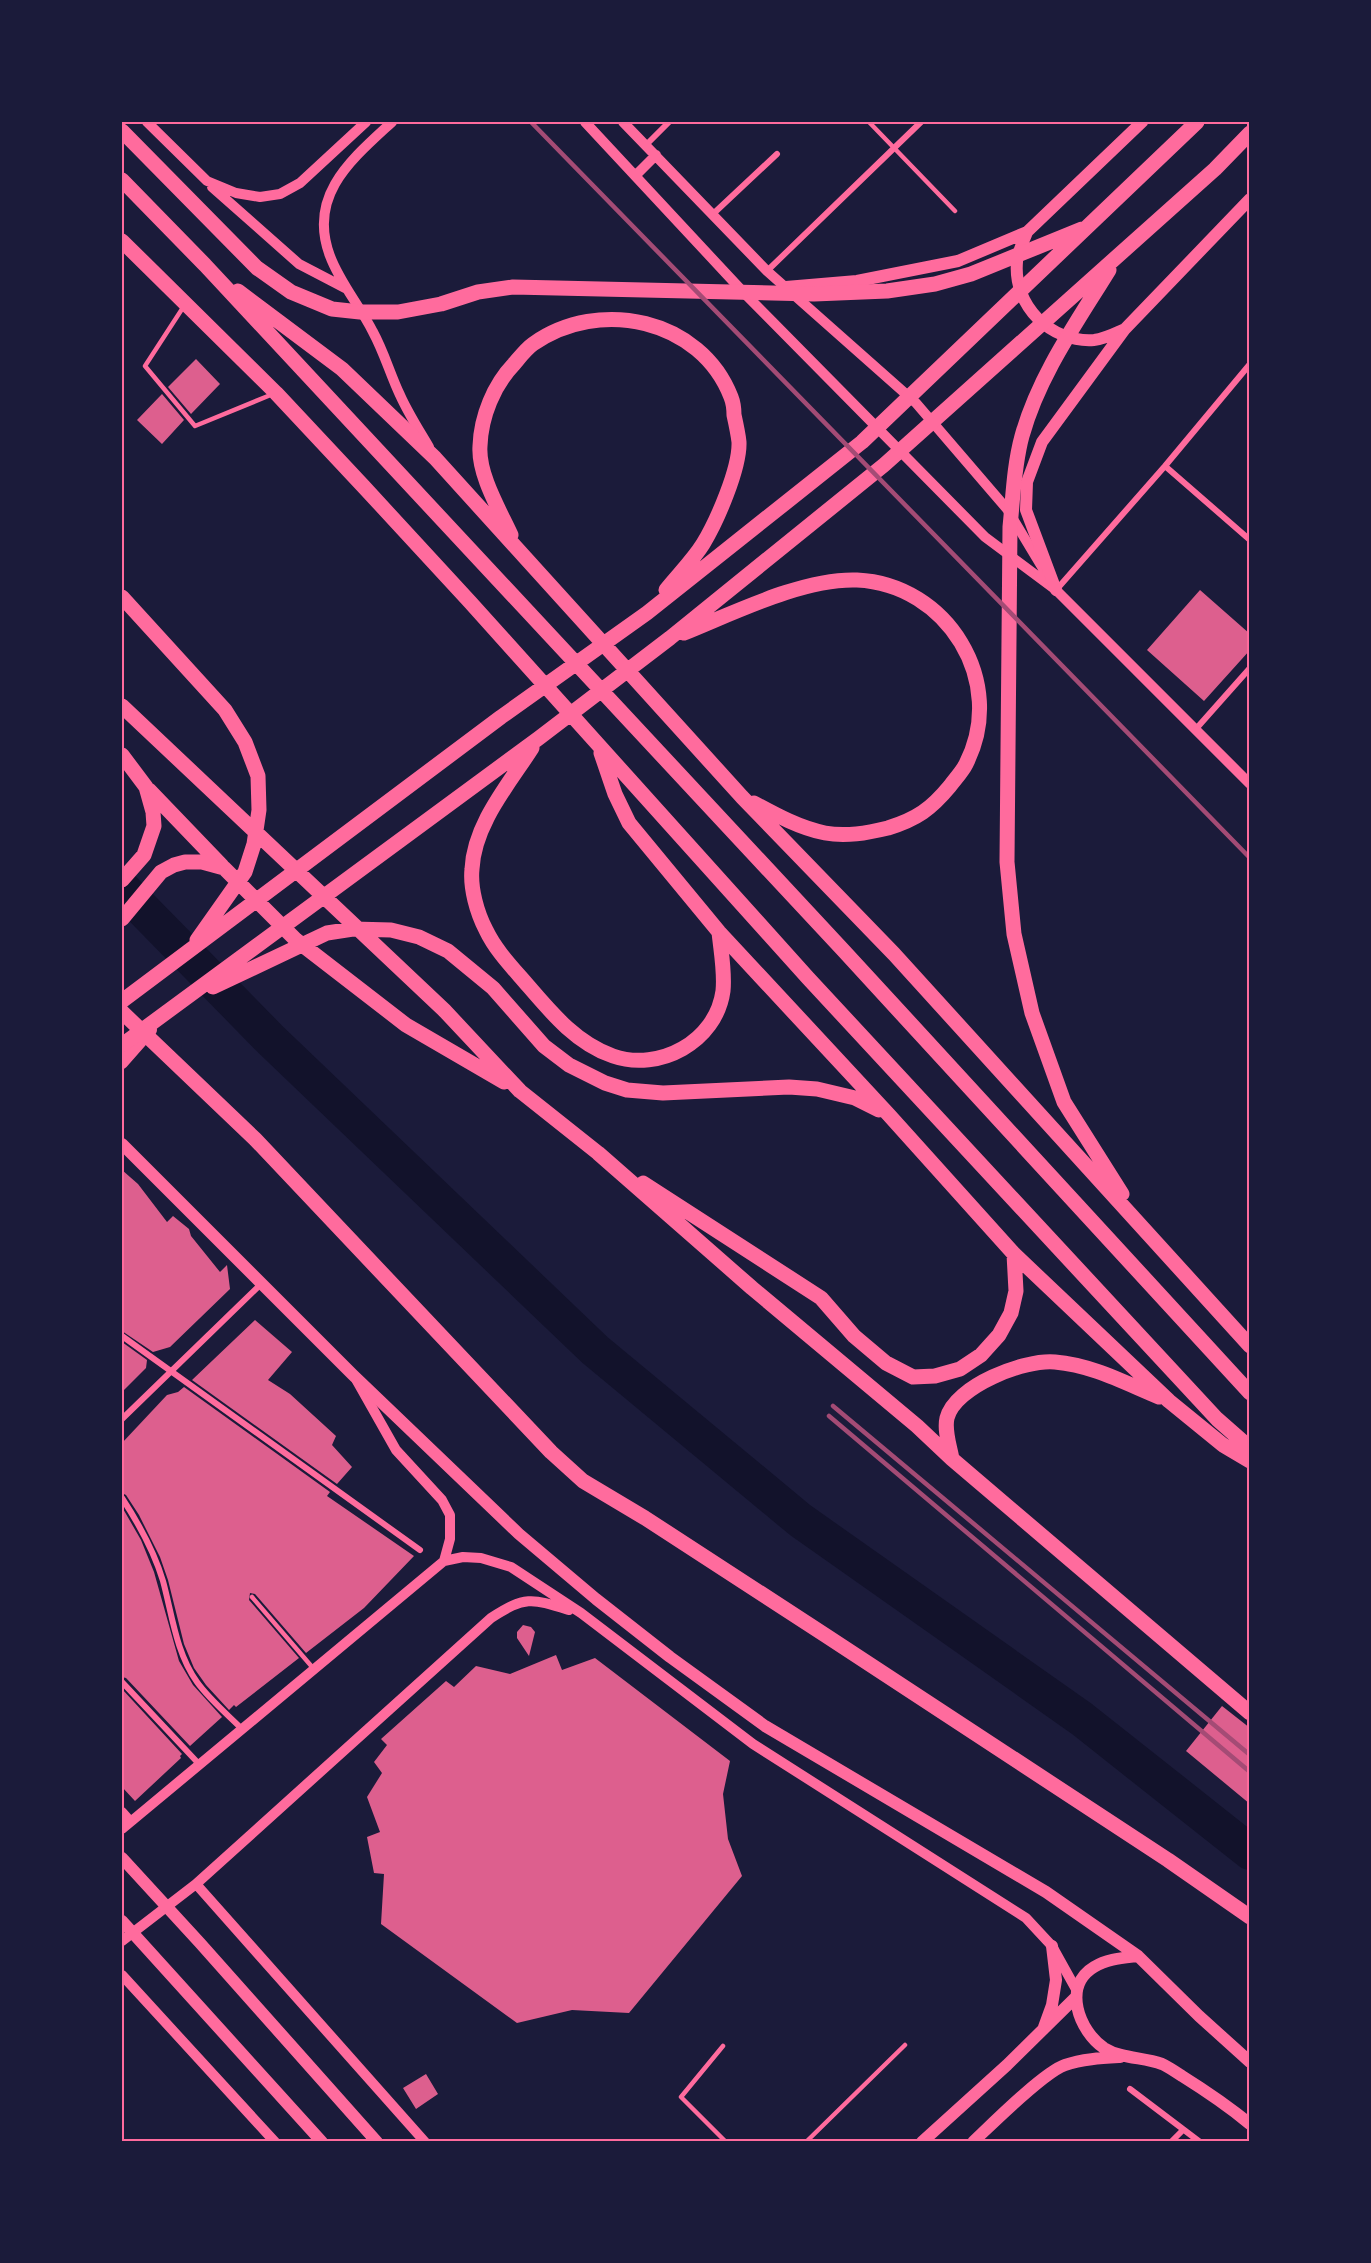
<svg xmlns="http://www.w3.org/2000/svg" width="1371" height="2263" viewBox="0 0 1371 2263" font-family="'Golos Text',sans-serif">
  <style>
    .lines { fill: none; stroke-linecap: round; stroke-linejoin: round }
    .river { stroke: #12122b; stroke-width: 36 }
    .building { fill: #dd5f8e }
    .service { stroke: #ff6b9d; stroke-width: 4.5 }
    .minor { stroke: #ff6b9d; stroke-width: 6 }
    .tertiary { stroke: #ff6b9d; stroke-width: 10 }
    .secondary { stroke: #ff6b9d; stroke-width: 12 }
    .primary { stroke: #ff6b9d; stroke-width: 15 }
    .rail { stroke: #a44b75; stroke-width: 4.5 }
    .neatline { fill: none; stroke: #ff6b9d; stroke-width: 2 }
  </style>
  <rect width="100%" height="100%" fill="#1b1b3a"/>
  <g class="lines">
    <path class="river" d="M122 888 271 1040 595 1350 800 1520 1082 1719 1250 1852"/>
  </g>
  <path class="building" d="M196 359 220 384 191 414 168 387Z
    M162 394 184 420 162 444 137 420Z
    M1200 590 1250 634V650L1204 701 1147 650Z
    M122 1170 138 1184 167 1222 173 1216 189 1229 191 1236 220 1272 227 1265 230 1289 170 1347 153 1352 122 1331Z
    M255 1320 292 1352 268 1380 290 1394 336 1436 332 1445 352 1467 337 1484 192 1380Z
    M122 1342 147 1360 146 1368 122 1392Z
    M184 1387 330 1492 327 1496 414 1556 364 1608 306 1653 255 1594 250 1593 249 1600 299 1658 236 1707 234 1705 229 1710 206 1685 194 1668 184 1644 168 1580 160 1557 139 1515 126 1495 122 1493V1443L167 1395 178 1392Z
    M122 1507 141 1540 154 1572 179 1661 193 1685 222 1717 190 1746 126 1678 122 1677Z
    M523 1625 531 1627 535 1632 529 1656 517 1638V1632Z
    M556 1655 562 1670 595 1658 730 1761 723 1794 728 1839 742 1876 629 2013 572 2010 517 2023 381 1924 384 1874 374 1873 367 1837 380 1832 367 1797 382 1773 374 1762 387 1745 381 1739 446 1681 454 1687 476 1666 510 1674Z
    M122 1689 182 1754 180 1756 181 1758 135 1801 122 1787Z
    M1222 1706 1250 1728V1804L1186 1751Z
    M426 2074 438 2094 416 2109 403 2088Z"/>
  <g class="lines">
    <path class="service" d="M869 122 955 211
      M184 306 145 366 195 426 273 394
      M252 1597 313 1668
      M723 2046 681 2097 726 2142
      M806 2142 905 2045"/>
    <path class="minor" d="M646 145 669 122
      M713 214 777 154
      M767 271 921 122
      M1165 466 1250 540
      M1057 589 1165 466 1250 364
      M1195 730 1250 668
      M122 1336 420 1550
      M122 1419 261 1284
      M122 1498C139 1524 154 1551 163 1581 172 1614 176 1653 197 1682 209 1699 227 1714 242 1729
      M122 1682 199 1764
      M1130 2089 1200 2142
      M1171 2142 1183 2130"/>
    <path class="tertiary" d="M147 122 207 181 236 193 260 197 280 194 300 183 366 122
      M392 122C352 159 307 195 330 256 340 283 360 306 373 332 384 352 390 374 400 395 408 413 419 430 429 447
      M585 122 746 295 985 537 1056 590 1250 784
      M623 122 767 271 916 403 1007 509 1045 572
      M636 175 656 155
      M212 187 299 264 347 289
      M444 1561 463 1557 481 1558 511 1567 581 1613 753 1744 1026 1918 1052 1946 1077 1991
      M122 1812 130 1821
      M122 1829 444 1561 450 1539V1515L442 1500 396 1450 357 1381
      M196 1884 425 2142
      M122 1941 196 1884 491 1618C525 1596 531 1598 569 1610
      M122 1975 275 2142"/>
    <path class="secondary" d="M1027 232C1024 241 1017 252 1017 262 1013 306 1051 343 1094 340 1104 339 1116 333 1125 329
      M786 287 857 281 958 261 1027 232 1142 122
      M1056 590 1026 510 1027 482 1042 442 1125 329 1250 199
      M122 1063 151 1030
      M122 1144 353 1375 519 1534 596 1599 670 1657 765 1726 1046 1892 1138 1956 1199 2016 1250 2062
      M122 1858 200 1943 377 2142
      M122 1921 322 2142
      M1138 1956C1122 1958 1107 1959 1094 1967 1062 1986 1079 2031 1104 2048 1122 2059 1143 2057 1162 2064 1169 2067 1175 2072 1182 2076 1206 2091 1228 2106 1250 2124
      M1044 2027 1052 2005 1056 1980 1052 1946
      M922 2142 1007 2065 1075 1998
      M973 2142C992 2124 1044 2072 1065 2065 1082 2059 1102 2058 1120 2057"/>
    <path class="primary" d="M122 131 257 268 291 292 332 309 360 312H398L441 304 478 292 513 287 814 294 887 291 935 284 971 274 1082 229
      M122 180 205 265 843 950 1250 1393
      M122 241 276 393 364 487 470 602 808 978 1217 1419 1250 1448
      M1109 270C1077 322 1039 375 1022 436 1014 465 1013 497 1010 527L1007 862 1014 934 1032 1013 1064 1102 1122 1194
      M238 291 342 369 435 458 742 797 894 954 1250 1346
      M511 535C499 509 478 474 480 446 481 416 494 385 514 364 520 357 526 349 533 344 599 297 701 319 731 397 733 402 734 409 734 415 736 424 738 433 739 442 740 468 717 521 703 544 693 560 678 575 666 590
      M122 597 225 710 245 742 258 776 259 810 254 844 245 872 197 940
      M684 633C734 613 803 578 857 580 947 584 1008 682 966 764 962 772 955 779 950 786 931 809 917 819 888 828 867 833 846 837 825 833 800 828 776 815 754 803
      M122 706 444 1010 520 1091 598 1153 752 1288 917 1426 952 1459 1250 1713
      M532 748C509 784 474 824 472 869 470 888 477 913 486 930 495 949 510 965 524 981 549 1010 575 1043 613 1056 659 1072 716 1042 723 991 725 972 721 952 719 932
      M601 753 615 794 629 823 719 932 889 1115 1014 1254 1169 1401 1223 1445 1250 1461
      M122 755 146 787 153 812 154 826 144 855 122 880
      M149 790 222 866
      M122 919 161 872 174 865 185 862H202L224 868 296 940 406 1025 504 1082
      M213 987 327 933 353 929 391 930 419 937 448 951 493 988 544 1046 569 1065 605 1083 627 1090 663 1093 789 1087 817 1089 855 1098 879 1110
      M122 1001 501 717 647 613 862 442 1197 122
      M122 1012 255 1139 551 1452 583 1481 645 1518 825 1635 1168 1860 1250 1917
      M122 1045 539 738 670 638 884 465 1215 169 1250 133
      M643 1183 821 1298 854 1336 886 1363 913 1377 935 1376 960 1369 981 1355 999 1335 1011 1313 1016 1291 1014 1254
      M952 1459C950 1447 944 1431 947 1418 955 1386 1025 1359 1055 1362 1092 1365 1125 1383 1159 1397"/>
    <path class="rail" d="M531 122 1250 858
      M833 1406 1250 1755
      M829 1416 1250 1772"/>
  </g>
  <rect width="1371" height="2263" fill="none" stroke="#1b1b3a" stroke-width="246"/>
  <rect x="123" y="123" width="1125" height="2017" class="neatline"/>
</svg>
